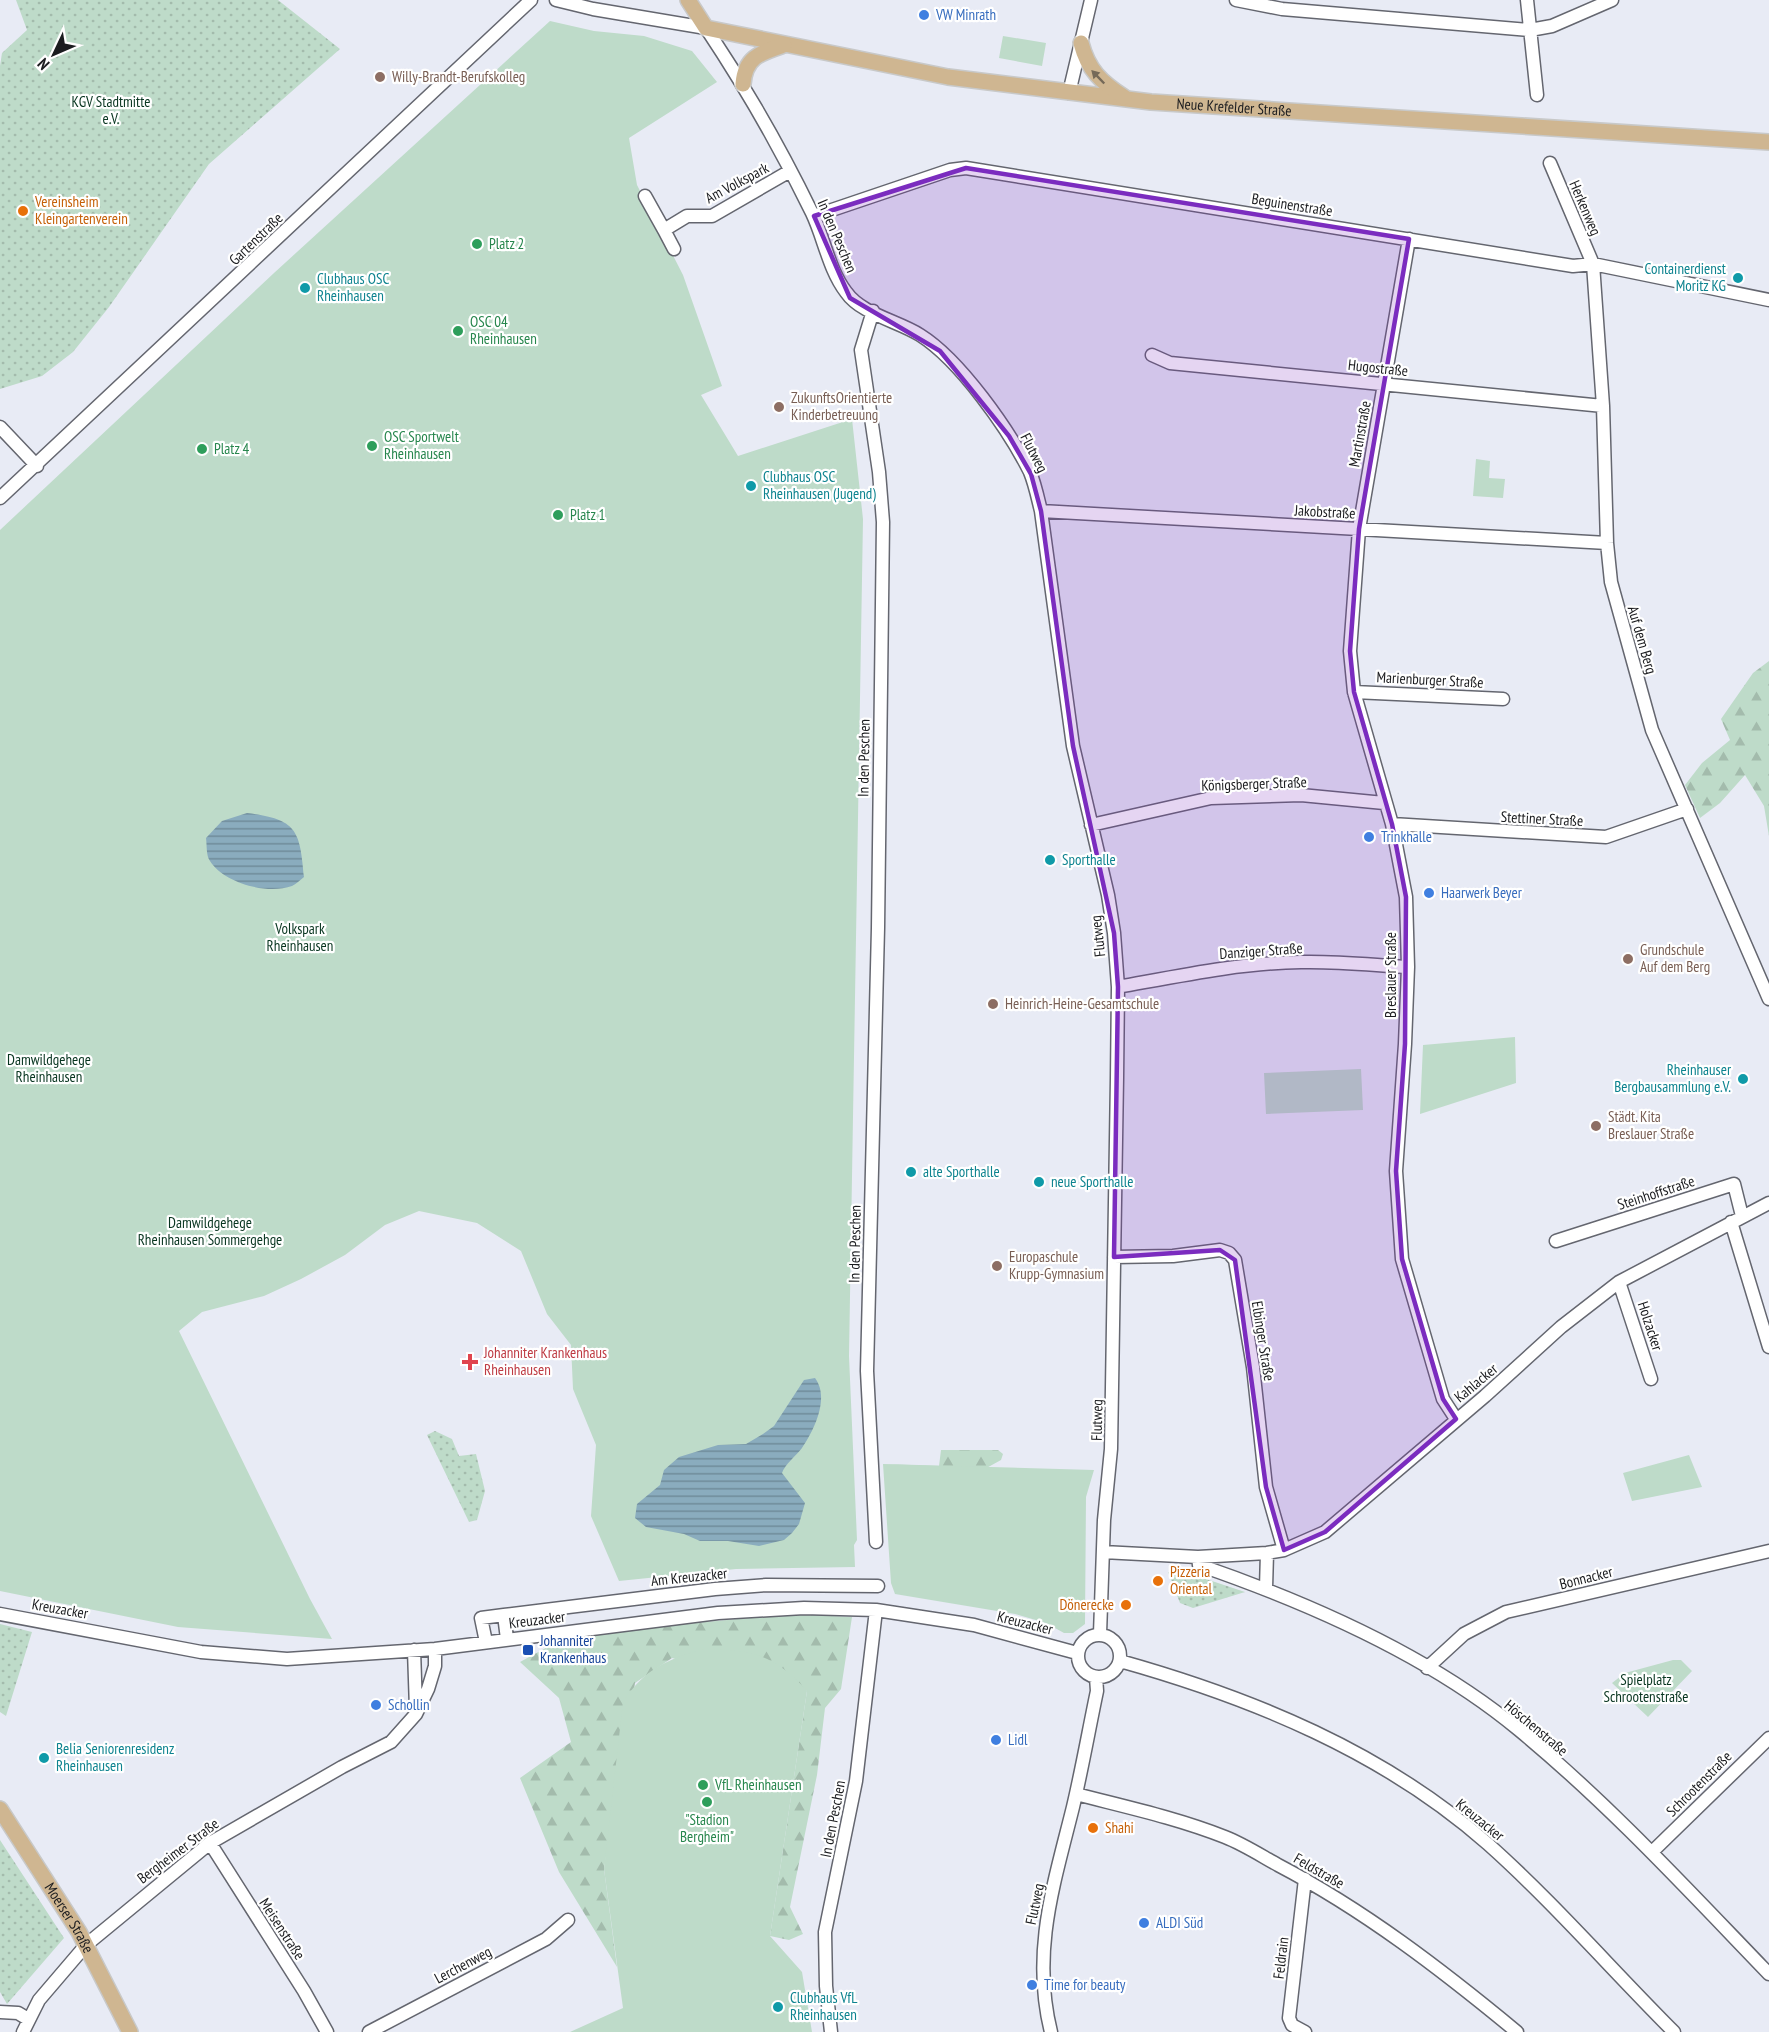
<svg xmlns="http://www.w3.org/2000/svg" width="1769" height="2032" viewBox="0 0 1769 2032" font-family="'PT Sans Narrow',sans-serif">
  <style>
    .grass { fill: url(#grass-dots) }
    .forest { fill: url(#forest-firs) }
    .park { fill: #bedbc9 }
    .water { fill: url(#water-rules) }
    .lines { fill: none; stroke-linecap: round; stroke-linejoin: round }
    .minor-casing { stroke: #64666f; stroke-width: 15 }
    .major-casing { stroke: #c8c9c9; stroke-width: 18 }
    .minor { stroke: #fff; stroke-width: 12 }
    .major { stroke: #cfb691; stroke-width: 15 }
    .oneway { fill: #756958 }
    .marked { fill: #7b2cbf; fill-opacity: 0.2; stroke: #7b2cbf; stroke-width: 4.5; stroke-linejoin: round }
    .shop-dot { fill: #3f7fe0; stroke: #fff; stroke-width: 2 }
    .education-dot { fill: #8d6e63; stroke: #fff; stroke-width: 2 }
    .food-dot { fill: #e8710a; stroke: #fff; stroke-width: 2 }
    .leisure-dot { fill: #2e9e5b; stroke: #fff; stroke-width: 2 }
    .culture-dot { fill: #0f9aa8; stroke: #fff; stroke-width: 2 }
    .health-dot { fill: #e0444e; stroke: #fff; stroke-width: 2 }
    .transit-dot { fill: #1a4fb4; stroke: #fff; stroke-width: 2 }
    .labels { text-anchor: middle; stroke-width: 4.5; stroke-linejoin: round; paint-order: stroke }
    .shop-label { font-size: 15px; fill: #366cbe; stroke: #fff; text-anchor: start }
    .education-label { font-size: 15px; fill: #785e54; stroke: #fff; text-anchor: start }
    .park-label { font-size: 15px; fill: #083520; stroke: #fff }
    .street-label { font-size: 15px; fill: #1b1c1f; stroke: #fff }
    .food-label { font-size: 15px; fill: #c56008; stroke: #fff; text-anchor: start }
    .leisure-label { font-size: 15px; fill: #27864d; stroke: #fff; text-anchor: start }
    .culture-label { font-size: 15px; fill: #0d838f; stroke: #fff; text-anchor: start }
    .health-label { font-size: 15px; fill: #be3a42; stroke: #fff; text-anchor: start }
    .transit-label { font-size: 15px; fill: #164399; stroke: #fff; text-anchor: start }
  </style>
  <defs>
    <pattern id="grass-dots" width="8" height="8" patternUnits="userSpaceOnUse" patternTransform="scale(1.5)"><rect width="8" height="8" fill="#bedbc9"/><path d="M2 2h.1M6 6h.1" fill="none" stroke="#a3bbac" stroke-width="1.8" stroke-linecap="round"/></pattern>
    <pattern id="forest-firs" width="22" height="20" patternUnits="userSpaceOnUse" patternTransform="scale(1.5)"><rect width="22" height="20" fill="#bedbc9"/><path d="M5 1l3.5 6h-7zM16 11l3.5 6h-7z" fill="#a3bbac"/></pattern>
    <pattern id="water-rules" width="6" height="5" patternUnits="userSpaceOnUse" patternTransform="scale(1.5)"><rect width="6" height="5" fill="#8aacbe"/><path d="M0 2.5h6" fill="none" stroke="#708b9a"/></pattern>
  </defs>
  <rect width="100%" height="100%" fill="#e8ebf5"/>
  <path class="grass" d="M16 0H278L340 49 209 164 109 307 73 352 42 376 0 389V66L2 53 27 30Z
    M435 1431 452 1439 459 1456 476 1454 485 1491 477 1520 469 1522 427 1435Z
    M1168 1572 1200 1577 1245 1592 1193 1608 1180 1603Z
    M0 1624 32 1632 6 1716 0 1712Z
    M0 1840 64 1938 7 2004 0 1992Z"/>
  <path class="forest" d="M1769 661V836L1764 806 1745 775 1720 803 1700 818 1685 785 1702 763 1730 740 1721 719 1753 673Z
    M941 1450H998L1003 1454 1001 1460 981 1471 883 1464 939 1466Z
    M791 1614 852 1617 841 1689 825 1708 817 1775 790 1907 803 1934 789 1940 770 1936 807 1691 672 1658 635 1683 604 1869 617 1967 559 1872 520 1778 571 1742 559 1698 520 1662 564 1638 652 1627Z"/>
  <path class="park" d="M550 21 594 31 644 36 692 51 717 82 629 138 637 185 683 275 722 386 701 395 738 456 852 419 863 519 849 1356 857 1540 854 1545 855 1567 736 1569 619 1581 591 1516 596 1445 573 1389 571 1345 547 1314 521 1251 477 1223 419 1211 385 1225 345 1255 301 1279 264 1296 202 1312 179 1331 310 1599 332 1639 178 1627 0 1591V530L274 273Z
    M1003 36 1046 43 1042 66 999 58Z
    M1476 459 1490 461 1489 478 1505 479 1503 498 1473 496Z
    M1515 1037 1516 1083 1420 1114 1423 1045Z
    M1361 1069 1363 1110 1266 1114 1264 1073Z
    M1689 1455 1702 1487 1632 1501 1623 1473Z
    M883 1464 1094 1470 1086 1497 1085 1624 1073 1633H1064L1046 1623 1015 1614 895 1594 891 1583Z
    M704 1649C751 1649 775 1655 807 1691L770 1936 802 1972 812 2032H570L623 2008 604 1869 623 1702C644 1669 668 1659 704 1649Z
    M1673 1660H1681L1692 1671 1648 1717 1612 1683 1625 1673Z"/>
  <path class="water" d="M247 813C297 819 300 830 304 877 300 880 296 884 292 886 267 895 224 883 210 861 206 856 207 845 206 838L222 821Z
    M815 1378C830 1398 814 1430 802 1448 796 1456 785 1464 782 1473L805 1503 799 1524 792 1533 784 1540 759 1546 728 1541H700L684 1534 646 1527 635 1518 637 1504 660 1485 664 1470 679 1457 718 1445 746 1444 763 1434 774 1426 804 1380Z"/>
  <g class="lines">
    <g class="minor-casing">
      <path id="minor" d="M556 0 593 9 706 28C746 88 781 149 812 213 824 238 829 270 846 292 861 314 898 321 920 335 960 360 1009 430 1030 472 1035 484 1038 499 1041 511L1073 746 1108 895 1114 933 1118 987 1117 1078 1111 1449 1104 1520 1100 1634
        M1236 0 1282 9 1530 30 1552 26 1612 0
        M1527 0 1537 95
        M1069 93 1091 0
        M1550 163 1593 264 1603 406 1607 543 1611 582 1652 730 1769 999
        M645 196 664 230 687 216H712L790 171
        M814 216 950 170 966 168 1573 266 1593 264 1769 300
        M664 230 674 249
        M1409 239 1359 529 1350 651 1354 692 1392 824 1406 897 1408 967 1405 1044 1396 1171 1402 1259 1443 1399 1456 1419
        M873 311 861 350 879 472 883 522 878 928 867 1371 876 1542
        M1152 355 1170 363 1603 406
        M0 427 37 466
        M0 498 531 0
        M1041 511 1607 543
        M1354 692 1503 699
        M1392 824 1606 837 1687 809
        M1091 825 1211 798 1301 795 1384 803
        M1118 987C1179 976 1239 963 1301 962 1337 961 1372 965 1408 967
        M1731 1222 1769 1347
        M1556 1241 1734 1184 1742 1216
        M1114 1257 1173 1256 1220 1250 1229 1253 1235 1260 1253 1367 1266 1487 1284 1550
        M1619 1282 1651 1379
        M1103 1552 1198 1557 1267 1553 1284 1550 1325 1532 1485 1396 1561 1327 1619 1282 1769 1203
        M1198 1557 1199 1565C1309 1603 1429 1655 1519 1730 1609 1804 1688 1890 1769 1974
        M1266 1588 1267 1553
        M0 1614 201 1652 287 1659 435 1649 718 1613 804 1608 876 1610 974 1625 1077 1653
        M504 1615 507 1639
        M1078 1656a21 21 0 1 1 42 0a21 21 0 1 1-42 0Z
        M486 1642 481 1618 504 1615 715 1589 766 1585 878 1586
        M414 1650 416 1709
        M1120 1661C1252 1698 1384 1752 1488 1844 1553 1902 1612 1970 1674 2032
        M1427 1668 1464 1634 1506 1612 1769 1551
        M1076 1794C1126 1807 1177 1818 1225 1837 1243 1844 1260 1855 1278 1865 1364 1910 1442 1970 1517 2032
        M210 1843 304 1991 327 2032
        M1652 1852 1769 1738
        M0 2012 18 2013 28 2019
        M23 2032 39 2000 86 1945 210 1843 342 1767 391 1742 416 1714 428 1689 435 1666V1649
        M369 2032 546 1939 568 1920
        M831 2032 826 1986 825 1932 856 1781 876 1610
        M1051 2032C1031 1952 1054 1884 1073 1807 1082 1769 1089 1729 1097 1691L1096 1677
        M1305 2032 1292 2025 1289 2018 1305 1879"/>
    </g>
    <g class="major-casing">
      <g id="major">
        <path id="s1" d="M688 0 706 28 948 77 1151 102 1769 142"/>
        <path d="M1081 43C1088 70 1101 82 1124 97"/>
        <path d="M743 84C745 57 760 53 784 45"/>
        <path id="s2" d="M0 1809 79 1932 130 2032"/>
      </g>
    </g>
    <use href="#minor" class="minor"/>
    <use href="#major" class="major"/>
  </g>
  <defs><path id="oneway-solid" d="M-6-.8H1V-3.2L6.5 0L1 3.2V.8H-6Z" transform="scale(1.5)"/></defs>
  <use class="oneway" href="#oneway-solid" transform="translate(1098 77) rotate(-134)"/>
  <path class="marked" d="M966 168 1409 239 1359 529 1350 651 1354 692 1392 824 1406 897 1405 1044 1396 1171 1402 1259 1443 1399 1456 1419 1325 1532 1284 1550 1266 1487 1235 1260 1220 1250 1114 1257 1118 987 1114 933 1073 746 1041 511 1031 474 1009 436 940 351 850 298 814 216Z"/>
  <g class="shop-dot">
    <circle cx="924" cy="15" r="6"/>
    <circle cx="1369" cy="837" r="6"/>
    <circle cx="1429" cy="893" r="6"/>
    <circle cx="376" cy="1705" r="6"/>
    <circle cx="996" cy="1740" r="6"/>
    <circle cx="1144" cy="1923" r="6"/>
    <circle cx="1032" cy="1985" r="6"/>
  </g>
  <g class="education-dot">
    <circle cx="380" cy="77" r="6"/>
    <circle cx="779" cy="407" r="6"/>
    <circle cx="1628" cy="959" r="6"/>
    <circle cx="993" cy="1004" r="6"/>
    <circle cx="1596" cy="1126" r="6"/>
    <circle cx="997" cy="1266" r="6"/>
  </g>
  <g class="food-dot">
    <circle cx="23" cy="211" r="6"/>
    <circle cx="1158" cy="1581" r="6"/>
    <circle cx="1126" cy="1605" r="6"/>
    <circle cx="1093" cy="1828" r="6"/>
  </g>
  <g class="leisure-dot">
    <circle cx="477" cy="244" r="6"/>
    <circle cx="458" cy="331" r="6"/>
    <circle cx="372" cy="446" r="6"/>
    <circle cx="202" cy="449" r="6"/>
    <circle cx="558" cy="515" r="6"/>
    <circle cx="703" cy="1785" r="6"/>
    <circle cx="707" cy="1802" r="6"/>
  </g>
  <g class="culture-dot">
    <circle cx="1738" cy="278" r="6"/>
    <circle cx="305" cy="288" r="6"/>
    <circle cx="751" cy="486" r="6"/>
    <circle cx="1050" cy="860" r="6"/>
    <circle cx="1743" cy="1079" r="6"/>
    <circle cx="911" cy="1172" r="6"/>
    <circle cx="1039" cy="1182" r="6"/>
    <circle cx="44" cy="1758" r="6"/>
    <circle cx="778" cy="2007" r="6"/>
  </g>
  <path class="health-dot" d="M467 1353h6v6h6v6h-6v6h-6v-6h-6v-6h6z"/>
  <rect class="transit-dot" x="522" y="1644" width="12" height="12" rx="3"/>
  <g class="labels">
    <g class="shop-label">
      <text x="936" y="20">VW Minrath</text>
      <text x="1381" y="842">Trinkhalle</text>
      <text x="1441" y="898">Haarwerk Beyer</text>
      <text x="388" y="1710">Schollin</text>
      <text x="1008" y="1745">Lidl</text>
      <text x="1156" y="1928">ALDI Süd</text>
      <text x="1044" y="1990">Time for beauty</text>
    </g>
    <g class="education-label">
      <text x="392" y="82">Willy-Brandt-Berufskolleg</text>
      <text x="791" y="403">ZukunftsOrientierte<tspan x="791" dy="17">Kinderbetreuung</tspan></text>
      <text x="1640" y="955">Grundschule<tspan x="1640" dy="17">Auf dem Berg</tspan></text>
      <text x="1005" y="1009">Heinrich-Heine-Gesamtschule</text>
      <text x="1608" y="1122">Städt. Kita<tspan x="1608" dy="17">Breslauer Straße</tspan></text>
      <text x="1009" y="1262">Europaschule<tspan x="1009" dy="17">Krupp-Gymnasium</tspan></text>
    </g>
    <g class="park-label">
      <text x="111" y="107">KGV Stadtmitte<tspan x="111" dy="17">e.V.</tspan></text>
      <text x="300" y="934">Volkspark<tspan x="300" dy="17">Rheinhausen</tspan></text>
      <text x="49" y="1065">Damwildgehege<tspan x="49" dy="17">Rheinhausen</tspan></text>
      <text x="210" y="1228">Damwildgehege<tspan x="210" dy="17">Rheinhausen Sommergehge</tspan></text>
      <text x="1646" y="1685">Spielplatz<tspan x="1646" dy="17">Schrootenstraße</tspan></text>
    </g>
    <g class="street-label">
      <text dy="5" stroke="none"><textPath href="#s1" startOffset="568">Neue Krefelder Straße</textPath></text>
      <text transform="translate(737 183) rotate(-28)" y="5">Am Volkspark</text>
      <text transform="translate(1292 205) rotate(9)" y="5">Beguinenstraße</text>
      <text transform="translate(1585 208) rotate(67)" y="5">Herkenweg</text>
      <text transform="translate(837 236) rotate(67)" y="5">In den Peschen</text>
      <text transform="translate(256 239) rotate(-44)" y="5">Gartenstraße</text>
      <text transform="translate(1378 368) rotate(6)" y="5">Hugostraße</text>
      <text transform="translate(1360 434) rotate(-80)" y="5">Martinstraße</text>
      <text transform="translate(1034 453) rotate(63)" y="5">Flutweg</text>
      <text transform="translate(1325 512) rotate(3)" y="5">Jakobstraße</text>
      <text transform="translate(1642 640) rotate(74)" y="5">Auf dem Berg</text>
      <text transform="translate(1430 680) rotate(3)" y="5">Marienburger Straße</text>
      <text transform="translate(864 758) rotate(-89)" y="5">In den Peschen</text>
      <text transform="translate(1254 784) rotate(-2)" y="5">Königsberger Straße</text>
      <text transform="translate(1542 819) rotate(3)" y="5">Stettiner Straße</text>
      <text transform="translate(1098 936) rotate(-96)" y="5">Flutweg</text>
      <text transform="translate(1261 951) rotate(-4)" y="5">Danziger Straße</text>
      <text transform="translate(1391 975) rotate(-90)" y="5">Breslauer Straße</text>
      <text transform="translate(1656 1193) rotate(-18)" y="5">Steinhoffstraße</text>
      <text transform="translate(855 1244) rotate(-89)" y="5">In den Peschen</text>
      <text transform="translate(1650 1326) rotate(72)" y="5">Holzacker</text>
      <text transform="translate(1263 1341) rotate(81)" y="5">Elbinger Straße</text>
      <text transform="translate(1476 1383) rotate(-40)" y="5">Kahlacker</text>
      <text transform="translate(1097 1420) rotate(-89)" y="5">Flutweg</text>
      <text transform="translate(689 1577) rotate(-6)" y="5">Am Kreuzacker</text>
      <text transform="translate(1586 1578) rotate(-14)" y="5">Bonnacker</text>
      <text transform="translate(60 1609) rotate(10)" y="5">Kreuzacker</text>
      <text transform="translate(537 1620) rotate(-7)" y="5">Kreuzacker</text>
      <text transform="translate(1025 1623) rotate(14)" y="5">Kreuzacker</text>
      <text transform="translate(1536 1728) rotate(40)" y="5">Höschenstraße</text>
      <text transform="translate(1699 1784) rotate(-45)" y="5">Schrootenstraße</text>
      <text transform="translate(833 1819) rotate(-79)" y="5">In den Peschen</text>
      <text transform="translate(1480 1820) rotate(39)" y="5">Kreuzacker</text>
      <text transform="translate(178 1851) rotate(-37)" y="5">Bergheimer Straße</text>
      <text transform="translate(1319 1871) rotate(30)" y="5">Feldstraße</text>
      <text transform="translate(1035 1904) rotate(-78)" y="5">Flutweg</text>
      <text dy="5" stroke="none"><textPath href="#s2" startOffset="129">Moerser Straße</textPath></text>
      <text transform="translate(282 1929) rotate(57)" y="5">Meisenstraße</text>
      <text transform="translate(1281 1958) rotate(-83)" y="5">Feldrain</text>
      <text transform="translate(463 1965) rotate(-28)" y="5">Lerchenweg</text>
    </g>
    <g class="food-label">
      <text x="35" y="207">Vereinsheim<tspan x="35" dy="17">Kleingartenverein</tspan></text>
      <text x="1170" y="1577">Pizzeria<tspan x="1170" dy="17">Oriental</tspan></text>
      <text x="1114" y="1610" text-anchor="end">Dönerecke</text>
      <text x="1105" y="1833">Shahi</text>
    </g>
    <g class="leisure-label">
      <text x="489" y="249">Platz 2</text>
      <text x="470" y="327">OSC 04<tspan x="470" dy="17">Rheinhausen</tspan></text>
      <text x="384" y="442">OSC Sportwelt<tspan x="384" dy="17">Rheinhausen</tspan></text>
      <text x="214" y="454">Platz 4</text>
      <text x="570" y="520">Platz 1</text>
      <text x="715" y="1790">VfL Rheinhausen</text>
      <text x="707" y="1825" text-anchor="middle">"Stadion<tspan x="707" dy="17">Bergheim"</tspan></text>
    </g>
    <g class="culture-label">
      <text x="1726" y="274" text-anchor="end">Containerdienst<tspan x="1726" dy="17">Moritz KG</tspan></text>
      <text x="317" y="284">Clubhaus OSC<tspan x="317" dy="17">Rheinhausen</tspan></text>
      <text x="763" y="482">Clubhaus OSC<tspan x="763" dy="17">Rheinhausen (Jugend)</tspan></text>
      <text x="1062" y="865">Sporthalle</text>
      <text x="1731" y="1075" text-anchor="end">Rheinhauser<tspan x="1731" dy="17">Bergbausammlung e.V.</tspan></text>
      <text x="923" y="1177">alte Sporthalle</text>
      <text x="1051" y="1187">neue Sporthalle</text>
      <text x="56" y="1754">Belia Seniorenresidenz<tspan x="56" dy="17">Rheinhausen</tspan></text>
      <text x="790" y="2003">Clubhaus VfL<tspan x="790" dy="17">Rheinhausen</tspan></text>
    </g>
    <g class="health-label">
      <text x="484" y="1358">Johanniter Krankenhaus<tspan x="484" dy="17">Rheinhausen</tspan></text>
    </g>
    <g class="transit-label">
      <text x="540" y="1646">Johanniter<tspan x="540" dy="17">Krankenhaus</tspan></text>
    </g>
  </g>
  <g transform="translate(54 54) rotate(226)" stroke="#ffffff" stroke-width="4.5" paint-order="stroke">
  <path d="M0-4.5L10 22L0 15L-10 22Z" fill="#1b1c1f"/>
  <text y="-9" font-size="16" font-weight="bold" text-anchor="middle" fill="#1b1c1f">N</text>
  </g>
</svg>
